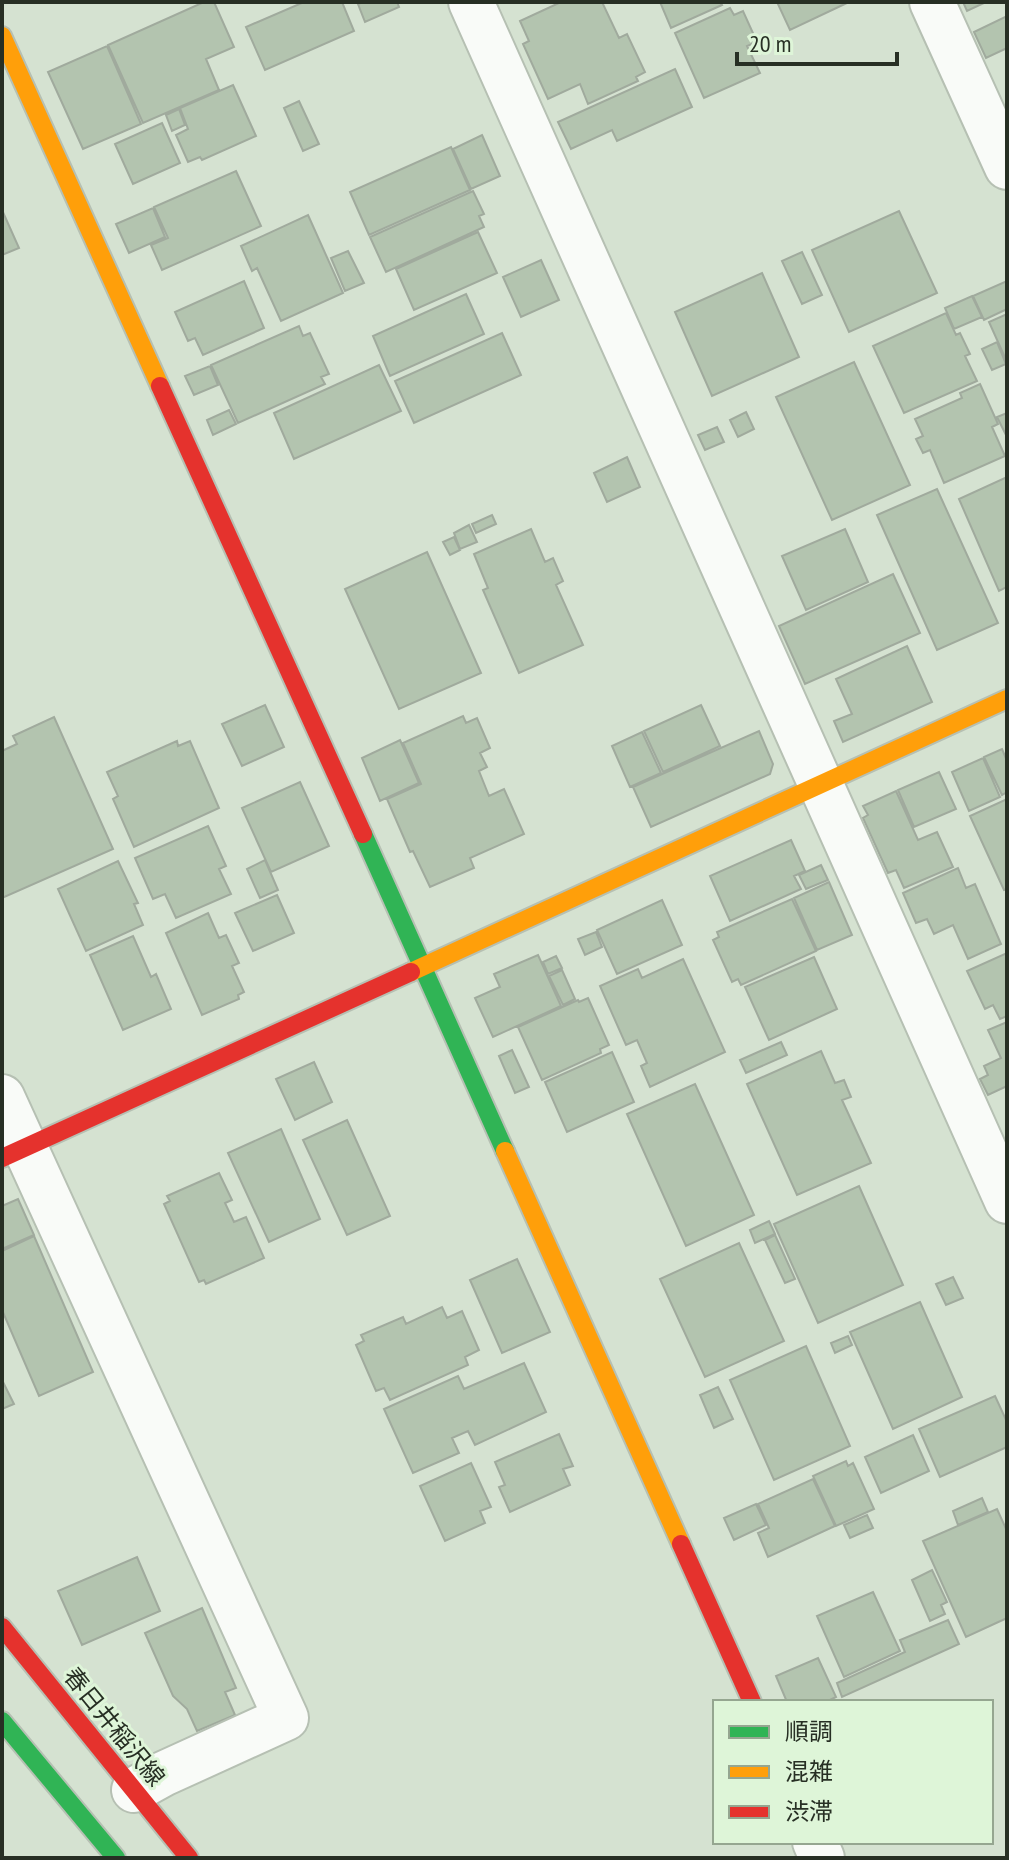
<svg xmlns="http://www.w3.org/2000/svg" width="1009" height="1860" viewBox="0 0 1009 1860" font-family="'PT Sans Narrow','Noto Sans JP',sans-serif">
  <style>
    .building { fill: #b3c4af; stroke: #a0aa9d; stroke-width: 2 }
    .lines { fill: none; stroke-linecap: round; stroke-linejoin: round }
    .street-casing { stroke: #b6c0b3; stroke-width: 48 }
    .fast-casing { stroke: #b6c0b3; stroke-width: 22 }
    .slow-casing { stroke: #b6c0b3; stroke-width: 22 }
    .jam-casing { stroke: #b6c0b3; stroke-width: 22 }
    .street { stroke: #f9fbf8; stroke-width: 44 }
    .fast { stroke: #30b455; stroke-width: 18 }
    .slow { stroke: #ff9f0a; stroke-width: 18 }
    .jam { stroke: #e5322d; stroke-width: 18 }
    .labels { text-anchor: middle; stroke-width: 6; stroke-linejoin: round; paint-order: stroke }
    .street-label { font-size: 24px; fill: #272f24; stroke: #def5d8 }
  </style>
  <rect width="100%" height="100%" fill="#d5e2d1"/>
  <path class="building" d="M204 2H214L234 47 206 59 219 90 143 123 108 45Z
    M304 2H342L354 31 265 70 246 27Z
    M363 2H397L399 7 365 22 358 4Z
    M561 2H602L619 38 627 34 645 72 636 77 638 81 588 104 580 84 548 99 523 44 529 41 520 21Z
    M660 2H720L722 5 671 28Z
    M777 2H849L790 30Z
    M963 2H986L967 11Z
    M730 8 734 15 743 11 757 42 747 46 760 73 704 98 675 33Z
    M1007 16V48L986 58 974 32Z
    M107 46 141 124 83 149 48 72Z
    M675 69 692 107 617 141 612 130 571 149 558 122Z
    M233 85 256 136 202 160 200 157 188 162 176 135 188 129 180 108Z
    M299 101 319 144 303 151 284 108Z
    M179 109 185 125 172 131 166 115Z
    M162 123 180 163 133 184 115 144Z
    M482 135 500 176 471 189 453 149Z
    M451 147 470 190 369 235 350 192Z
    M236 171 261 226 162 270 151 245 168 238 154 207Z
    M473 191 484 214 479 216 484 227 386 272 370 237Z
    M153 208 165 237 129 253 116 224Z
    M2 210 19 248 2 255Z
    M899 211 937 293 849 332 812 250Z
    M308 215 343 293 281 321 257 268 252 271 241 246Z
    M478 232 497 273 414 310 396 269Z
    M348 251 364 283 345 291 331 258Z
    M802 252 822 295 802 304 782 261Z
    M541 260 559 300 521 317 503 277Z
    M762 273 799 357 712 396 675 312Z
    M244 281 264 328 203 355 195 338 188 341 175 312Z
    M1007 281V309L984 320 973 296Z
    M466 294 484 334 390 376 373 336Z
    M972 296 982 317 954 329 945 308Z
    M946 313 956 335 960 333 970 354 965 356 977 381 904 413 873 346Z
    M1007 314V362L989 322Z
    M299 326 303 336 310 333 329 374 321 377 325 384 238 423 211 365Z
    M502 333 521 375 414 423 395 381Z
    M997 342 1006 364 992 370 982 349Z
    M854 362 910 485 832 520 776 397Z
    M379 365 401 411 294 459 274 413Z
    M210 366 218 385 194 395 185 376Z
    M980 384 998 424 992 427 1005 456 944 483 930 450 923 453 916 439 923 436 915 419 962 398 960 393Z
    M229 410 236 424 213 435 207 420Z
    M746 412 754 429 738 437 730 420Z
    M1007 413V437L997 417Z
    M717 427 724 442 705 450 698 435Z
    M627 457 640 487 607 502 594 473Z
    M1007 477V587L999 591 959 499Z
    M937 489 998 623 937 650 877 515Z
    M492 515 496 524 476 533 472 524Z
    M469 525 477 542 460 549 454 533Z
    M531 529 545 562 553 558 563 581 556 585 583 645 519 673 483 590 488 588 474 554Z
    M845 529 868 582 806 610 782 556Z
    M454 537 460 550 450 555 443 542Z
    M427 552 481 673 399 709 345 589Z
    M893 574 920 633 805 684 779 626Z
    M907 646 932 702 843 742 834 721 852 714 836 679Z
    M265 705 284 747 242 766 222 724Z
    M701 705 720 746 663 772 644 731Z
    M463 716 466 723 477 718 490 748 480 753 487 767 479 771 489 796 504 789 524 834 470 858 474 868 430 887 413 851 410 852 387 799 421 784 403 743Z
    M54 717 113 849 2 898V751L17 744 13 736Z
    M759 731 773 764 770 774 651 827 633 787Z
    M642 732 661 773 630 787 612 746Z
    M400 740 419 783 380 801 362 758Z
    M177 741 178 746 190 741 219 808 134 847 113 799 118 796 107 772Z
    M1002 749 1007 761V792L1002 795 984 757Z
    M983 758 1000 797 969 811 952 772Z
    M939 772 956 809 914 827 898 790Z
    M300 782 329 846 271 872 242 808Z
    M896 791 918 840 937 832 953 867 904 888 896 870 888 873 863 818 868 815 863 806Z
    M1007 799V889L1004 890 970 816Z
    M208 826 226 866 219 869 231 894 176 918 165 894 153 899 135 858Z
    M791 840 805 871 794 876 801 889 730 921 710 876Z
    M265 860 278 890 260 898 247 869Z
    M118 861 138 903 134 904 143 925 86 951 58 889Z
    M821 865 828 880 806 889 799 875Z
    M958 868 966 888 975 884 1001 944 968 959 953 925 934 934 927 919 916 923 903 893Z
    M829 882 852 935 817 950 794 898Z
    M277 895 294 933 253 951 235 913Z
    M792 899 816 951 741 985 738 979 732 982 713 940 719 937 717 932Z
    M662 900 682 945 617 974 597 930Z
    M208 913 219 938 226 935 239 963 232 966 244 992 238 995 239 999 202 1015 166 933Z
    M596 932 602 947 585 955 578 939Z
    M133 936 151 977 156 974 171 1009 123 1030 90 955Z
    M1007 953V1016L1000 1019 993 1005 985 1009 967 971Z
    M538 955 561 1006 493 1037 475 998 500 987 494 974Z
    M556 956 562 968 548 974 543 962Z
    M814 957 837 1009 769 1040 745 987Z
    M683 959 725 1052 650 1087 641 1066 647 1063 637 1040 626 1045 600 986 638 969 642 978Z
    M562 970 575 999 563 1005 549 976Z
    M588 998 609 1045 600 1049 601 1053 542 1080 518 1027 578 1000 579 1002Z
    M1007 1022V1086L988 1095 980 1079 988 1075 984 1066 1001 1058 988 1030Z
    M781 1042 787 1055 746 1073 740 1060Z
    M512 1050 529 1087 515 1093 499 1056Z
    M821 1051 835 1083 844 1080 851 1097 842 1100 871 1163 797 1195 747 1084Z
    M612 1052 634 1102 567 1132 545 1082Z
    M314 1062 332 1102 295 1120 276 1079Z
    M695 1084 754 1215 686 1246 627 1114Z
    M347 1120 390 1216 347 1235 303 1140Z
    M281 1129 320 1219 269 1242 228 1153Z
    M219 1173 232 1200 225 1203 234 1222 246 1217 264 1258 206 1284 204 1280 199 1282 164 1204 170 1201 167 1196Z
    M859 1186 903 1285 818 1323 774 1224Z
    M18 1199 34 1235 2 1249V1206Z
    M769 1221 775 1234 755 1243 750 1230Z
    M775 1235 795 1279 785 1283 765 1240Z
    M34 1236 93 1372 39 1396 2 1310V1251Z
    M739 1243 784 1341 705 1377 660 1279Z
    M517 1259 550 1332 502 1353 470 1280Z
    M953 1277 963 1298 946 1305 936 1284Z
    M920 1302 962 1397 893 1429 850 1332Z
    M442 1307 447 1318 462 1311 479 1350 465 1357 468 1365 390 1400 384 1388 376 1391 356 1345 364 1341 361 1335 403 1317 406 1324Z
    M848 1336 852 1345 835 1353 831 1343Z
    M806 1346 850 1446 774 1480 730 1380Z
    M524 1363 546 1412 475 1445 468 1431 452 1438 459 1453 413 1473 384 1409 458 1376 464 1389Z
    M2 1380 14 1404 2 1409Z
    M718 1387 733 1419 714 1428 700 1395Z
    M995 1396 1007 1422V1447L940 1477 919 1429Z
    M559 1434 573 1466 563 1469 570 1485 510 1512 499 1487 505 1485 495 1462Z
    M913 1435 929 1471 881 1493 865 1457Z
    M846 1461 848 1466 853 1463 874 1509 836 1526 813 1476Z
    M471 1463 491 1507 480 1511 485 1523 445 1541 420 1486Z
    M813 1479 835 1526 768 1557 758 1533 769 1528 758 1504Z
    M982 1498 988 1512 958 1525 953 1511Z
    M756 1504 766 1525 734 1540 724 1518Z
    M997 1509 1007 1531V1618L966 1637 923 1541Z
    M867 1515 873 1528 850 1538 844 1525Z
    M137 1557 160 1611 82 1645 58 1591Z
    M932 1570 947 1602 941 1605 945 1614 930 1621 912 1580Z
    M873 1592 900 1651 844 1677 817 1616Z
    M202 1608 236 1688 225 1692 235 1715 197 1731 187 1709 173 1696 145 1633Z
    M948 1620 959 1644 842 1697 837 1683 905 1652 900 1640Z
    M818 1658 836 1697 826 1702H787L776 1676Z"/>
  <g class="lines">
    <g class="street-casing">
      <path id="street" d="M471 2 1007 1201
        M932 2 1007 167
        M2 1097 286 1718 163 1774 134 1790
        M815 1842 822 1858"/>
    </g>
    <g class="fast-casing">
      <path id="fast" d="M363 834 505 1151
        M2 1721 116 1858"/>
    </g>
    <g class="slow-casing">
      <path id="slow" d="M2 36 160 386
        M411 972 1007 699
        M505 1151 681 1544"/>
    </g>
    <g class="jam-casing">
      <path id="jam" d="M160 386 363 834
        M2 1158 411 972
        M681 1544 752 1702
        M2 1627 189 1858"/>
    </g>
    <use href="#street" class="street"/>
    <use href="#fast" class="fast"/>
    <use href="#slow" class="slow"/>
    <use href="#jam" class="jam"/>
  </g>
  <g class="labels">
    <g class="street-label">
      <text transform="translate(114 1727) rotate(51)" y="8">春日井稲沢線</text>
    </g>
  </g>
  <rect width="1009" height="1860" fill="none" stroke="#272f24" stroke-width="8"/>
  <rect x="713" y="1700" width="280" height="144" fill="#def5d8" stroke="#95a690" stroke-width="2"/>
  <rect x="729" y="1726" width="40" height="12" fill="#30b455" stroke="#95a690" stroke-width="2"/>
  <text x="785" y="1740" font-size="24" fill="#272f24">順調</text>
  <rect x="729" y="1766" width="40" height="12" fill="#ff9f0a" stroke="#95a690" stroke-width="2"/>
  <text x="785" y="1780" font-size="24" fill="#272f24">混雑</text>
  <rect x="729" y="1806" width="40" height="12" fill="#e5322d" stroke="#95a690" stroke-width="2"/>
  <text x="785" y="1820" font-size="24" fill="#272f24">渋滞</text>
  <path d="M737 52v12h160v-12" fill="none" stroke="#272f24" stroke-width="4"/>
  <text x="749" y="52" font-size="24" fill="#272f24" stroke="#def5d8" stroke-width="6" paint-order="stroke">20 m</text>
</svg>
